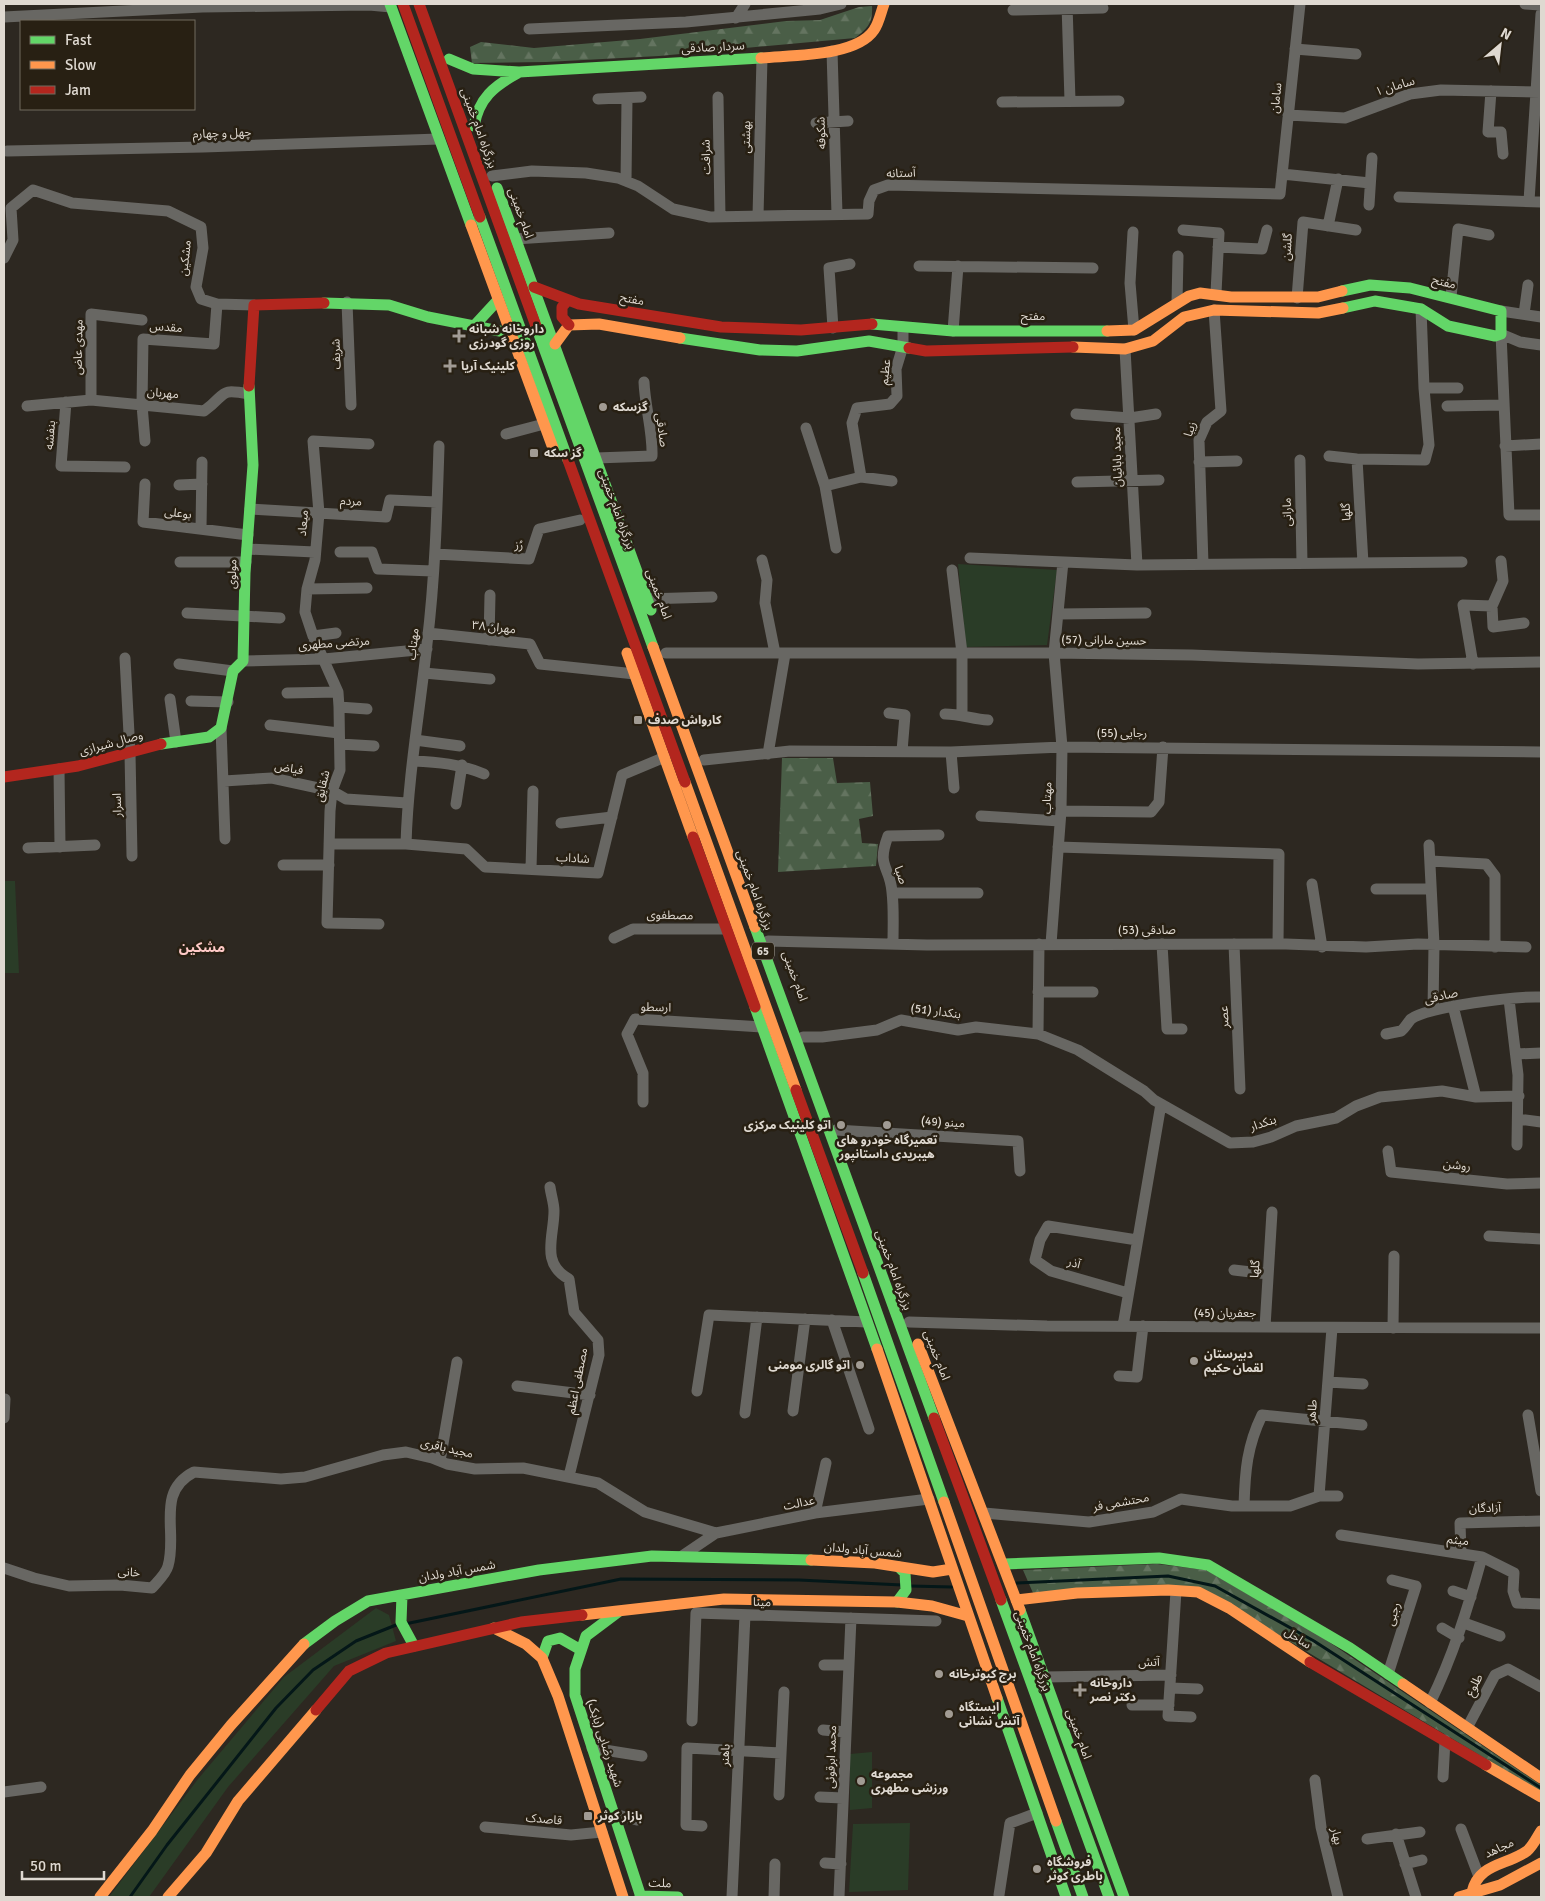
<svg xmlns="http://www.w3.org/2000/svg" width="1545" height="1901" viewBox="0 0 1545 1901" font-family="Signika,'Noto Sans Arabic',sans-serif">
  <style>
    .green { fill: #2a3c27 }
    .forest { fill: url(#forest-firs) }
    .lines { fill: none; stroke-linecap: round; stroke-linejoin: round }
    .stream { stroke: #041718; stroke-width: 3 }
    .street { stroke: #686763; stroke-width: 11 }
    .fast { stroke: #63d668; stroke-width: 11 }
    .slow { stroke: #ff974d; stroke-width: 11 }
    .jam { stroke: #b3261e; stroke-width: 11 }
    .poi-dot { fill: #a19b93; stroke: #282013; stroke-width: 2 }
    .labels { text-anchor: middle; stroke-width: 5; stroke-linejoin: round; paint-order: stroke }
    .shield { fill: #282013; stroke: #a8a298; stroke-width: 1 }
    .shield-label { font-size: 11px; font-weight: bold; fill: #dfd9d1 }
    .street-label { font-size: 12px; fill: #dfd9d1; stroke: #282013 }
    .poi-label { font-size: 12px; font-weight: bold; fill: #dfd9d1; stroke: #282013; text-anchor: start }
    .neighbourhood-label { font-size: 14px; font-weight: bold; fill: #ffcac7; stroke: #282013 }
  </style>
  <defs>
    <pattern id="forest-firs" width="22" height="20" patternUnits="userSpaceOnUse" patternTransform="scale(1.25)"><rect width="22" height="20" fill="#4a5e47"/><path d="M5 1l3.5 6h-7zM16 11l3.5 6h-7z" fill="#647460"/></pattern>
  </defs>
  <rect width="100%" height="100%" fill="#2d2821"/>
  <path class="green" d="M958 564 1057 570 1047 645 966 647Z
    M4 881H15L19 973H4Z
    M376 1608 389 1615 396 1641 334 1666 228 1787 149 1897H109L198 1779 284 1677Z
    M872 1752V1808L850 1810V1754Z
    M910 1823 908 1890 849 1892 853 1824Z"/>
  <path class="forest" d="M872 6C873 23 868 28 855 38L659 56 546 62 472 63 470 47 481 42 534 48 640 39 786 21 820 20 859 7Z
    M782 758H833L837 783 870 782 873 816 859 819 862 843 878 844 876 866 778 872Z
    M1157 1564 1206 1570 1320 1636 1541 1785V1792L1206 1591 1033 1593 1023 1570Z"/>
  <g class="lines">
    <path class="stream" d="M1017 1583 1168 1576 1215 1586 1314 1641 1541 1788
      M910 1586 952 1587
      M405 1624 621 1579 799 1580 902 1585
      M130 1897 167 1845 276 1708 313 1670 356 1641 396 1625"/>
    <path class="street" d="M1067 4 1070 101
      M1525 4 1541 5
      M1013 10 1103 8
      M4 17 202 7 369 5 391 7
      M736 18 745 4
      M529 29 686 22 820 9 841 4
      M1295 49 1356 54
      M832 51 837 214
      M1491 91 1488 132H1501L1503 154
      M718 97 720 217
      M598 99 641 97
      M1002 102 1119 101
      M1288 115 1345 118 1410 94 1441 90 1541 92
      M816 123 848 121
      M7 151 203 147 439 139
      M1282 174 1370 183
      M492 176 532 171 586 173 618 178 638 186 673 209 710 217 868 214 869 201 874 190 888 185 1280 194 1300 4
      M626 181 627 99
      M1399 197 1541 202
      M1529 201 1541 14
      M1369 205 1372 158
      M758 216 762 58
      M1328 226 1338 179
      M1183 230 1219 233 1216 293
      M1133 232 1130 283 1134 330
      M515 239 609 233
      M1218 247 1262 249 1267 230
      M4 258 13 240 11 208 33 190 72 203 168 211 201 227 203 248 196 287 201 299 217 304 254 305
      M919 266 1093 268
      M1451 297 1458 229 1489 235
      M1297 298 1303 222 1356 230
      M347 302 351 405
      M1177 303 1178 256
      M1501 311 1541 317
      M1524 314 1528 285
      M833 328 829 268 850 264
      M953 331 958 266
      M1541 345 1520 342 1501 334 1509 515H1541
      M1125 349 1137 565
      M1424 388H1458
      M91 400V314L142 320
      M66 402 61 466 125 467
      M27 406 91 400 204 411C228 394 217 388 249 394
      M1447 406 1503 405
      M1076 414 1130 418 1156 414
      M806 428 825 486 861 477 892 481
      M506 434 544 424
      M145 441 142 405 143 339 214 344 217 304
      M369 444 313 441 319 513 315 560 307 589 305 612 313 636 338 692 339 707 340 770 332 791 330 811 327 923 379 924
      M1505 446 1541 444
      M1329 456 1357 459 1425 460 1429 445 1424 388 1421 309
      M596 458 652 456C653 432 645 407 644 382
      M1357 459 1363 563
      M1300 460 1302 563
      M1199 462 1237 461
      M861 477 852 423 857 408 890 404 897 396 896 369 903 346V327
      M1077 482 1159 480
      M145 484 143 522 248 535
      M179 485 202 484
      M825 486 836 548
      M250 509 386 517 390 500 437 502
      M201 529 202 462
      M247 549 315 552
      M340 552H372L378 569 433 571
      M435 554 529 559 539 529 580 520
      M970 558 1137 565 1462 562
      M762 560 767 580 765 603 775 653
      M180 562H246
      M1203 564 1199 440 1207 422 1221 411 1214 310
      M952 570 962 653V714
      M307 589 367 588
      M646 599 712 597
      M1492 606 1493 627 1524 623
      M187 613 280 618
      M1058 614 1146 613
      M428 633 530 644 540 664 635 674
      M313 636 336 633
      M489 640 490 595
      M666 653H1054L1192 655 1418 664 1541 662
      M125 658 130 753 132 856
      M243 661 324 659 427 649
      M179 664 233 671
      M1473 664 1463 605 1492 606 1503 581 1501 561
      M424 673 490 679
      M287 693 338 692
      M170 699 176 742
      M191 701 228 702
      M339 707 367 709
      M889 713 905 715 902 751
      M945 714C960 714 973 719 988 720
      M270 725 339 733
      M221 728 225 839
      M415 740 460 746
      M340 744 374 746
      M951 752 954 788
      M768 754 785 654
      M704 760 790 751 951 752 1062 747 1541 752
      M413 761C438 762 460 764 484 774
      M59 769 60 847
      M224 781 272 778 332 791 346 799 407 803
      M456 804 462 765
      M1061 811 1151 812 1159 802 1163 747
      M981 816 1060 821
      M561 823 612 817
      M329 844H406L466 849 485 867 598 873 622 775 665 757
      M406 844C408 776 420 710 427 644 435 578 437 512 439 446
      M1429 845 1434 944 1433 1009
      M1058 847 1279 854 1278 944
      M28 848 95 845
      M1431 861 1486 864 1495 876V947
      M283 865H329
      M531 869 533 791
      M1312 884 1322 947
      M1376 889H1429
      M892 893H978
      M614 938 633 929H727
      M768 941 927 945 1286 944 1366 947 1418 944 1526 947
      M893 944C893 927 894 909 892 892 890 865 876 868 888 836L939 835
      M1051 944 1061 811 1062 747 1054 653 1063 562
      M1162 944 1167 1029H1182
      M1234 944 1240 1089
      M1038 992H1093
      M1509 999 1518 1075 1517 1145
      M1453 1006 1476 1097
      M1038 1034 1039 944
      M1386 1034 1401 1031C1405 1028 1408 1022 1411 1019 1430 1006 1517 996 1541 997
      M803 1037H822L877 1030 901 1020 958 1030 976 1027 1038 1034 1078 1050 1144 1091 1154 1100 1230 1143 1253 1142 1271 1137 1296 1126 1336 1118 1356 1106 1380 1097 1442 1091 1476 1097 1519 1096
      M1516 1054 1541 1053
      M643 1102V1073L627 1034 635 1019 762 1027
      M1518 1119 1541 1122
      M836 1130 1018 1141 1020 1171
      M1388 1151 1391 1172 1507 1184 1541 1183
      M550 1187C551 1195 554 1203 554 1211 554 1237 540 1263 569 1279L574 1312 598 1340 599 1355 569 1476
      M1489 1236 1541 1239
      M1234 1270 1268 1274
      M1128 1293 1051 1271 1035 1260 1040 1240 1048 1226 1137 1240
      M832 1320 869 1429
      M909 1322 1047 1326 1541 1328
      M1123 1326 1161 1104
      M1265 1327 1272 1212
      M1393 1328 1394 1256
      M1119 1376 1137 1377 1143 1326
      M1328 1382 1363 1384
      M517 1386 590 1395
      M697 1391 709 1315 867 1322
      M793 1411 805 1319
      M745 1413 757 1317
      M1528 1415 1541 1491
      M4 1418 5 1399
      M440 1461 457 1362
      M1319 1496 1332 1328
      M1244 1506C1245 1471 1247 1446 1262 1415L1362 1425
      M815 1513 826 1463
      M984 1513 1089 1522 1153 1512 1181 1499 1232 1506H1290L1319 1496H1338
      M1341 1535 1482 1557 1514 1573 1513 1591 1517 1603 1541 1604
      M1461 1553 1460 1523 1541 1521
      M682 1556 716 1533 815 1513 929 1499
      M4 1568 34 1578 69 1586 120 1585 152 1588C157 1582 166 1574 168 1566 178 1532 155 1492 194 1472L281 1479 305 1477 383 1455 406 1452 432 1458 447 1464 475 1469 523 1468 598 1483 645 1512 716 1533
      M1176 1591 1168 1716 1191 1717
      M1453 1591 1471 1597
      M1464 1623 1500 1636
      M1442 1628 1459 1638
      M824 1665H849
      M1388 1674 1416 1586 1392 1580
      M1044 1677 1171 1675
      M1170 1688 1198 1689
      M1430 1703C1453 1656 1468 1608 1482 1557
      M1132 1705H1169
      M692 1721 696 1613 936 1621
      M1467 1728 1495 1675 1508 1669 1541 1687
      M823 1730 846 1732
      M592 1748 642 1756
      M1443 1777 1445 1740
      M1315 1780 1321 1827 1338 1897
      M4 1792 41 1787
      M779 1795 784 1692
      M820 1797 843 1798
      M614 1814 637 1820
      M702 1826 686 1825 687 1748 781 1753
      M485 1827 571 1835 602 1832
      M1461 1829 1478 1874
      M1396 1834 1416 1897
      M1367 1839 1420 1832
      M825 1863 841 1864
      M1405 1864 1422 1860
      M999 1895 1010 1823 1037 1813
      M732 1897 745 1615
      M774 1897 775 1864
      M839 1897 851 1618"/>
    <path class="fast" d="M390 4 471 225
      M449 59 473 69 519 72 761 58
      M474 126C479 98 494 86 518 73
      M497 188 651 610
      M480 217 568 460
      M1342 291 1370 285 1410 288 1501 311V334L1495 336 1448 326 1421 309 1375 301 1343 308
      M498 300 474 326 510 333
      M324 303 389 305 428 317 474 326
      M872 324 953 331H1107
      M536 326 653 647
      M680 338 760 350 797 351 869 341 909 348
      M161 744 209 737 221 728 233 671 243 661 245 573 253 465 249 386
      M755 927 934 1418
      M755 1007 877 1349
      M863 1273 944 1502
      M1004 1564 1159 1558 1208 1565 1350 1648 1403 1684
      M402 1595 401 1622 414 1646
      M1001 1600 1109 1897
      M897 1602 906 1590 905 1573 899 1567
      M1020 1610 1124 1897
      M618 1612 586 1636 575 1669V1695L641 1897
      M304 1644 335 1621 368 1601 539 1570 652 1556 811 1560
      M542 1658 548 1641 560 1638 581 1650
      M997 1698 1066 1897
      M1056 1821 1083 1897
      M640 1896 678 1897"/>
    <path class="slow" d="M761 58C791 55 856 57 874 30 879 23 881 12 884 4
      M471 225 553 448
      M1107 331 1134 330 1189 296 1200 293 1231 297H1318L1342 291
      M555 344 569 325 599 324 680 338
      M1073 347 1125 349 1153 341 1184 317 1214 310 1318 313 1343 308
      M653 647 755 927
      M627 653 693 837
      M685 782 796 1090
      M918 1344 1020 1610
      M877 1349 997 1698
      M944 1502 1056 1821
      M811 1560 875 1563 933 1572 952 1569
      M1016 1600 1077 1593 1168 1590 1198 1592 1229 1608 1310 1662
      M582 1615 724 1599 897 1602 932 1606 968 1616
      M494 1628 526 1644 542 1658 558 1696 623 1897
      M1403 1684 1541 1778
      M1486 1765 1541 1797
      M1472 1892C1479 1863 1506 1866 1527 1851 1533 1846 1537 1837 1541 1831
      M100 1897 152 1831 190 1775 231 1725 304 1644
      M168 1897 206 1853 238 1801 316 1710
      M1459 1897 1500 1885 1541 1863"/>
    <path class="jam" d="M403 4 480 217
      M419 4 536 326
      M534 287 579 304 721 327 801 330 872 324
      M568 300 562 307V317L569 325
      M909 348 926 351 1073 347
      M249 386 254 305 324 303
      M568 460 685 782
      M4 777 78 766 161 744
      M693 837 755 1007
      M796 1090 863 1273
      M934 1418 1001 1600
      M1310 1662 1486 1765
      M316 1710 349 1671 386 1653 521 1622 582 1615"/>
  </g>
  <g class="poi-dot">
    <path d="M456.5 328.5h5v5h5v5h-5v5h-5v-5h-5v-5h5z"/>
    <path d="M447.5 358.5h5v5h5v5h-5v5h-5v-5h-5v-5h5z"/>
    <circle cx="603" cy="407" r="5"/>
    <rect x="529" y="448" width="10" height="10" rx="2.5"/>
    <rect x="633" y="715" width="10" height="10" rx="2.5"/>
    <circle cx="841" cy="1125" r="5"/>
    <circle cx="887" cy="1125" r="5"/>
    <circle cx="1194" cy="1361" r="5"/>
    <circle cx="860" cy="1365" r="5"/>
    <circle cx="939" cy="1674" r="5"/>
    <path d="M1077.5 1682.5h5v5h5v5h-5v5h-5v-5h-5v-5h5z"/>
    <circle cx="949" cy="1714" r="5"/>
    <circle cx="861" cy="1781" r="5"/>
    <rect x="583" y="1811" width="10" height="10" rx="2.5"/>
    <circle cx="1037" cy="1869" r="5"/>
  </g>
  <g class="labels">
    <rect class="shield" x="752" y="942.5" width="22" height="17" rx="4"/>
    <g class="shield-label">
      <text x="763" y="955">65</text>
    </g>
    <g class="street-label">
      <text transform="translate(713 47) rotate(-3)" y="4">سردار صادقی</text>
      <text transform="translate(1395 86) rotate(-17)" y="4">سامان ۱</text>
      <text transform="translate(1276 98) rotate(-84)" y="4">سامان</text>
      <text transform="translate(479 128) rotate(70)" y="4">بزرگراه امام خمینی</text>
      <text transform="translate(222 133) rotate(-2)" y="4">چهل و چهارم</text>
      <text transform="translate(821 133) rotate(-92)" y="4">شکوفه</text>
      <text transform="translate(746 137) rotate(-89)" y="4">بهشتی</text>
      <text transform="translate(706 157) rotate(-91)" y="4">شرافت</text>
      <text transform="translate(901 173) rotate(-2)" y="4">آستانه</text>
      <text transform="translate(521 213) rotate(70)" y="4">امام خمینی</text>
      <text transform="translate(1287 247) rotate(-86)" y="4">گلشن</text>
      <text transform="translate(185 258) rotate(-84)" y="4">مشکین</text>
      <text transform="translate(1444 282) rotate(14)" y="4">مفتح</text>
      <text transform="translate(632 299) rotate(10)" y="4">مفتح</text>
      <text x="1033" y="320">مفتح</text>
      <text transform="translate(166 327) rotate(4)" y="4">مقدس</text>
      <text transform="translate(78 347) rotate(-89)" y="4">مهدی عاض</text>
      <text transform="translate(336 354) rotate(-92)" y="4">شریف</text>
      <text transform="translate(885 372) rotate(-84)" y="4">عظیم</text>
      <text transform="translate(163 393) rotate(5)" y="4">مهربان</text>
      <text transform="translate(1190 429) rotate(-71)" y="4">زیبا</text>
      <text transform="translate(662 430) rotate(82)" y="4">صادقی</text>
      <text transform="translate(50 435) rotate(-85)" y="4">بنفشه</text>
      <text transform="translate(1117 457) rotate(-92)" y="4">مجید بابائیان</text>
      <text transform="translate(351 501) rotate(3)" y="4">مردم</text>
      <text transform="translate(617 509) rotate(70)" y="4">بزرگراه امام خمینی</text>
      <text transform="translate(1287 512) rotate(-91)" y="4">مارانی</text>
      <text transform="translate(1346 512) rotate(-93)" y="4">گلها</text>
      <text transform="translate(178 513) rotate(7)" y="4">بوعلی</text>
      <text transform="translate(303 523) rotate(-85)" y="4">میعاد</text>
      <text transform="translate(519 545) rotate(3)" y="4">رُز</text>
      <text transform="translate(232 574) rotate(-88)" y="4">مولوی</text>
      <text transform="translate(659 594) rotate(70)" y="4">امام خمینی</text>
      <text transform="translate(494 627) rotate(6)" y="4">مهران ۳۸</text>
      <text transform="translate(1104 640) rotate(1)" y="4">حسین مارانی (57)</text>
      <text transform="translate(334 643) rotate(-4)" y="4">مرتضی مطهری</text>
      <text transform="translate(413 644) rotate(-84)" y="4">مهتاب</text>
      <text x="1122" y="737">رجایی (55)</text>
      <text transform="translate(111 743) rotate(-15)" y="4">وصال شیرازی</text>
      <text transform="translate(289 768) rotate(10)" y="4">فیاض</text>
      <text transform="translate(322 786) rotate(-77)" y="4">شقایق</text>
      <text transform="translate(1047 798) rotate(-88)" y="4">مهتاب</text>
      <text transform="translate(117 805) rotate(-91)" y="4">اسرار</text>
      <text transform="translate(573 858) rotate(3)" y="4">شاداب</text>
      <text transform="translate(901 875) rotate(71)" y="4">صبا</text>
      <text transform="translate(755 890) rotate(70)" y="4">بزرگراه امام خمینی</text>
      <text transform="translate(670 915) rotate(1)" y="4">مصطفوی</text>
      <text x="1147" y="934">صادقی (53)</text>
      <text transform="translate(795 976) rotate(70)" y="4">امام خمینی</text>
      <text transform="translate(1441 996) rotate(-13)" y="4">صادقی</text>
      <text transform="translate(656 1007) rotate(2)" y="4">ارسطو</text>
      <text transform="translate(936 1011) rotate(8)" y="4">بنکدار (51)</text>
      <text transform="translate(1224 1017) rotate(-92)" y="4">عصر</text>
      <text transform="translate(943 1122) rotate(4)" y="4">مینو (49)</text>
      <text transform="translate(1263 1123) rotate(-18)" y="4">بنکدار</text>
      <text transform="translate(1457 1165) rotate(6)" y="4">روشن</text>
      <text transform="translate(1074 1263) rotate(16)" y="4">آذر</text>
      <text transform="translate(1255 1269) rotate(-86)" y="4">گلها</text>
      <text transform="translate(894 1270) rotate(70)" y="4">بزرگراه امام خمینی</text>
      <text x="1225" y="1317">جعفریان (45)</text>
      <text transform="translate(937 1355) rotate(69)" y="4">امام خمینی</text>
      <text transform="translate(577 1381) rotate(-79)" y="4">مصطفی اعظم</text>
      <text transform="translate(1312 1411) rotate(-86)" y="4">طاهر</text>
      <text transform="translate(447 1448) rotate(13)" y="4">مجید باقری</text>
      <text transform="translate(1121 1502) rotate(-10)" y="4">محتشمی فر</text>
      <text transform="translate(799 1503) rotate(-11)" y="4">عدالت</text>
      <text transform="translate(1485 1508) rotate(-1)" y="4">آزادگان</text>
      <text transform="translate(1458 1540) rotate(7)" y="4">میثم</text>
      <text transform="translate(863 1550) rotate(5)" y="4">شمس آباد ولدان</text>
      <text transform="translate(457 1571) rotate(-10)" y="4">شمس آباد ولدان</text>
      <text transform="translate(129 1572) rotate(5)" y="4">خانی</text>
      <text transform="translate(762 1602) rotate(2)" y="4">مینا</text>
      <text transform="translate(1393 1614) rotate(-73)" y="4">رجبی</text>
      <text transform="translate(1298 1638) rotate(34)" y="4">ساحل</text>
      <text transform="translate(1033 1651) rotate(70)" y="4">بزرگراه امام خمینی</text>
      <text transform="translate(1149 1662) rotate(-1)" y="4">آتش</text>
      <text transform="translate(1474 1685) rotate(-62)" y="4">طلوع</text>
      <text transform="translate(1079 1734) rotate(70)" y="4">امام خمینی</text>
      <text transform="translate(605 1743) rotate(72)" y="4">شهید رضایی (بابک)</text>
      <text transform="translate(725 1755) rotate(-87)" y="4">باهنر</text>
      <text transform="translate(831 1757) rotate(-88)" y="4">محمد ابرقوئی</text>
      <text transform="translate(544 1819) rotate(5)" y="4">قاصدک</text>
      <text transform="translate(1337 1836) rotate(77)" y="4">بهار</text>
      <text transform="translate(1499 1848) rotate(-25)" y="4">مجاهد</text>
      <text transform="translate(660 1883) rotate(2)" y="4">ملت</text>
    </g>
    <g class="poi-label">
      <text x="469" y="333">داروخانه شبانه<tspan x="469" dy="14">روزی گودرزی</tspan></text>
      <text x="461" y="370">کلینیک آریا</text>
      <text x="613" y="411">گزسکه</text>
      <text x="544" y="457">گز سکه</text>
      <text x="648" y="724">کارواش صدف</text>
      <text x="831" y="1129" text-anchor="end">اتو کلینیک مرکزی</text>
      <text x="887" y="1144" text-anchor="middle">تعمیرگاه خودرو های<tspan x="887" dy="14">هیبریدی داستانپور</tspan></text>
      <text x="1204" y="1358">دبیرستان<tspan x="1204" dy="14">لقمان حکیم</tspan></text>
      <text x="850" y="1369" text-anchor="end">اتو گالری مومنی</text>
      <text x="949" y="1678">برج کبوترخانه</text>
      <text x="1090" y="1687">داروخانه<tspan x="1090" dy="14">دکتر نصر</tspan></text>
      <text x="959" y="1711">ایستگاه<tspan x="959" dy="14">آتش نشانی</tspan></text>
      <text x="871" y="1778">مجموعه<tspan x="871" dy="14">ورزشی مطهری</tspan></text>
      <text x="598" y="1820">بازار کوثر</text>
      <text x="1047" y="1866">فروشگاه<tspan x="1047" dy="14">باطری کوثر</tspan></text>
    </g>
    <g class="neighbourhood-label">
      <text x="202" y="952">مشکین</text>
    </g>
  </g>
  <rect width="1545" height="1901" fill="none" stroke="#dfd9d1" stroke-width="10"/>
  <rect x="20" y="20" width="175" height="90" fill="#282013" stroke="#716a5f"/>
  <rect x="30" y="36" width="25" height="8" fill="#63d668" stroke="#716a5f"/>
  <text x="65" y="45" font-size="15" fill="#dfd9d1">Fast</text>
  <rect x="30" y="61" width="25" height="8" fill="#ff974d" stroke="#716a5f"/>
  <text x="65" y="70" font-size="15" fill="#dfd9d1">Slow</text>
  <rect x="30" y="86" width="25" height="8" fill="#b3261e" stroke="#716a5f"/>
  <text x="65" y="95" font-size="15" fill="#dfd9d1">Jam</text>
  <g transform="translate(1500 45) rotate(28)" stroke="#282013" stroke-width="4" paint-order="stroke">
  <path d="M0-4L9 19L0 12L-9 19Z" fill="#dfd9d1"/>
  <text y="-8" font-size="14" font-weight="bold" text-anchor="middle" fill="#dfd9d1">N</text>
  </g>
  <path d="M22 1871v8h82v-8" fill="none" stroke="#dfd9d1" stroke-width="2.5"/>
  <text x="30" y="1871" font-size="15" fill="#dfd9d1" stroke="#282013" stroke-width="4" paint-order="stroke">50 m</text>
</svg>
